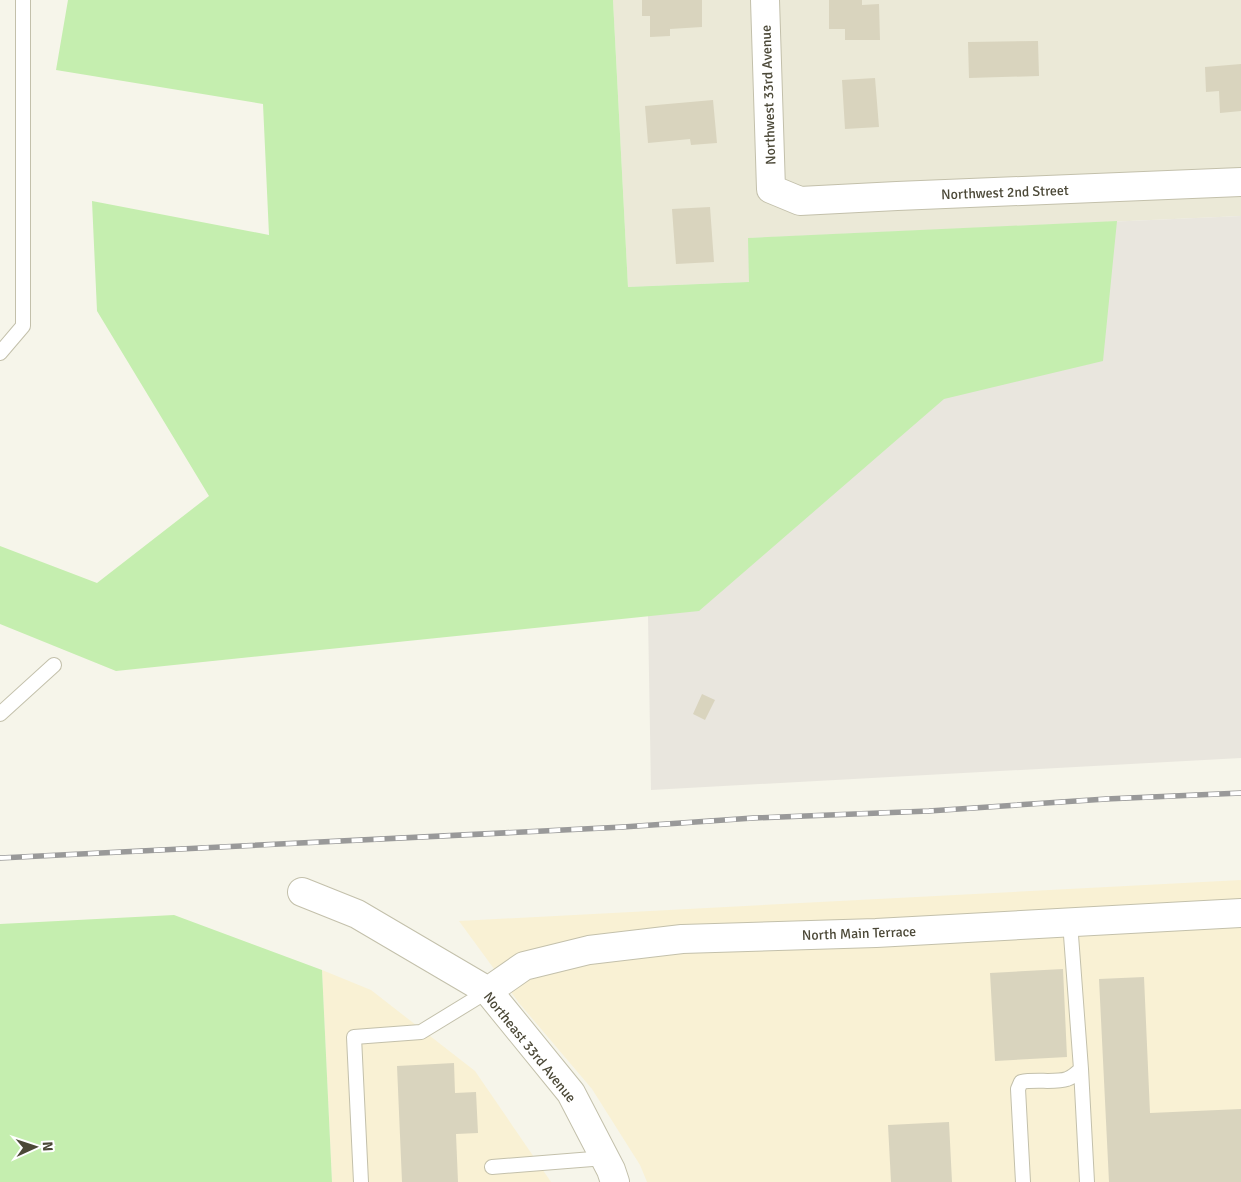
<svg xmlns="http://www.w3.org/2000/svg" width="1241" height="1182" viewBox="0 0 1241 1182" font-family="Signika,sans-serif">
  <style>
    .residential { fill: #ebe9d7 }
    .commercial { fill: #f9f1d4 }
    .industrial { fill: #e9e6de }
    .green { fill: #c5eeaf }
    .building { fill: #d9d4be }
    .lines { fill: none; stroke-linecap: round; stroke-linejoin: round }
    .lane-casing { stroke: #c3c0ab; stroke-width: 16 }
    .street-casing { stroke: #c3c0ab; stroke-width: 30 }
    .lane { stroke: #fff; stroke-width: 14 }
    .street { stroke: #fff; stroke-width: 28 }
    .rail-casing { stroke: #999; stroke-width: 5.5 }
    .rail { stroke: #fff; stroke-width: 4; stroke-dasharray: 11; stroke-linecap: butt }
    .labels { text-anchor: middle; stroke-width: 4; stroke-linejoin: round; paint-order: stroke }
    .street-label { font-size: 14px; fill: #4b4837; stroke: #fff }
  </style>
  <rect width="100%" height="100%" fill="#f6f5ea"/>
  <path class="residential" d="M613 0H1241V216L749 238 750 282 628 287Z"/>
  <path class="commercial" d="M1241 880V1182H647L640 1165 592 1089 519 1003 459 921Z
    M322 970 371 990 475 1071 551 1182H332Z"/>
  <path class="industrial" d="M1241 216V758L651 790 648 616 628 287 749 282 748 238Z"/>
  <path class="green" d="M68 0H613L628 287 749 282 748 238 1117 221 1103 361 944 399 699 611 116 671 0 624V546L97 583 209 496 97 311 92 201 269 235 263 104 56 70Z
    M174 915 322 970 332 1182H0V924Z"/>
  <path class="building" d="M642 0H702V27L670 29V36L650 37V16H642Z
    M829 0H862V5L879 4 880 40H845V29H829Z
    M1038 41 1039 76 969 78 968 42Z
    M1241 64V111L1220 113 1219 91 1206 92 1205 67Z
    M875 78 879 127 845 129 842 80Z
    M713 100 717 143 691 145 690 139 648 143 645 106Z
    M710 207 714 262 676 264 672 209Z
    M702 694 715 700 705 720 693 714Z
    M1063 969 1067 1057 995 1061 990 973Z
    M1144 977 1150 1113 1241 1109V1182H1109L1099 979Z
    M454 1063 455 1093 476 1092 478 1133 456 1134 458 1182H402L397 1066Z
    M949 1122 952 1182H891L888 1125Z"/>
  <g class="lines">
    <g class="lane-casing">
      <path id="lane" d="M0 353 23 326V0
        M0 714 54 665
        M1081 1069 1087 1182
        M492 1167 605 1158
        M361 1182 354 1037 421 1032 488 991
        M1023 1182 1018 1089 1021 1082C1035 1079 1056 1083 1067 1079 1073 1077 1077 1073 1081 1069L1070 922"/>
    </g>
    <g class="street-casing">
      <path id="street" d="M765 0 771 189 800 201 897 196 1241 182
        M302 892 357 914 488 991 571 1093 611 1170 615 1182
        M488 991 524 966 589 950 682 939 876 933 1241 913"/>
    </g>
    <use href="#lane" class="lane"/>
    <use href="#street" class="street"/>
    <g class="rail-casing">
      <path id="rail" d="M0 858 623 827 753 818 929 811 1106 799 1241 793"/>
    </g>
    <use href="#rail" class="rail"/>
  </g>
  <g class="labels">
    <g class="street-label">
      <text transform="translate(768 95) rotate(-92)" y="5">Northwest 33rd Avenue</text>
      <text transform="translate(1005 192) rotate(-2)" y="5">Northwest 2nd Street</text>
      <text transform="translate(859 933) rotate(-2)" y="5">North Main Terrace</text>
      <text transform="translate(530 1047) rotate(51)" y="5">Northeast 33rd Avenue</text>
    </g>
  </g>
  <g transform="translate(35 1147) rotate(87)" stroke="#ffffff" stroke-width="4" paint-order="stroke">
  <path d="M0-4L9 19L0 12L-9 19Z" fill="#4b4837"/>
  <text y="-8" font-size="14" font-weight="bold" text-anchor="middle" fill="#4b4837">N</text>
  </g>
</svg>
